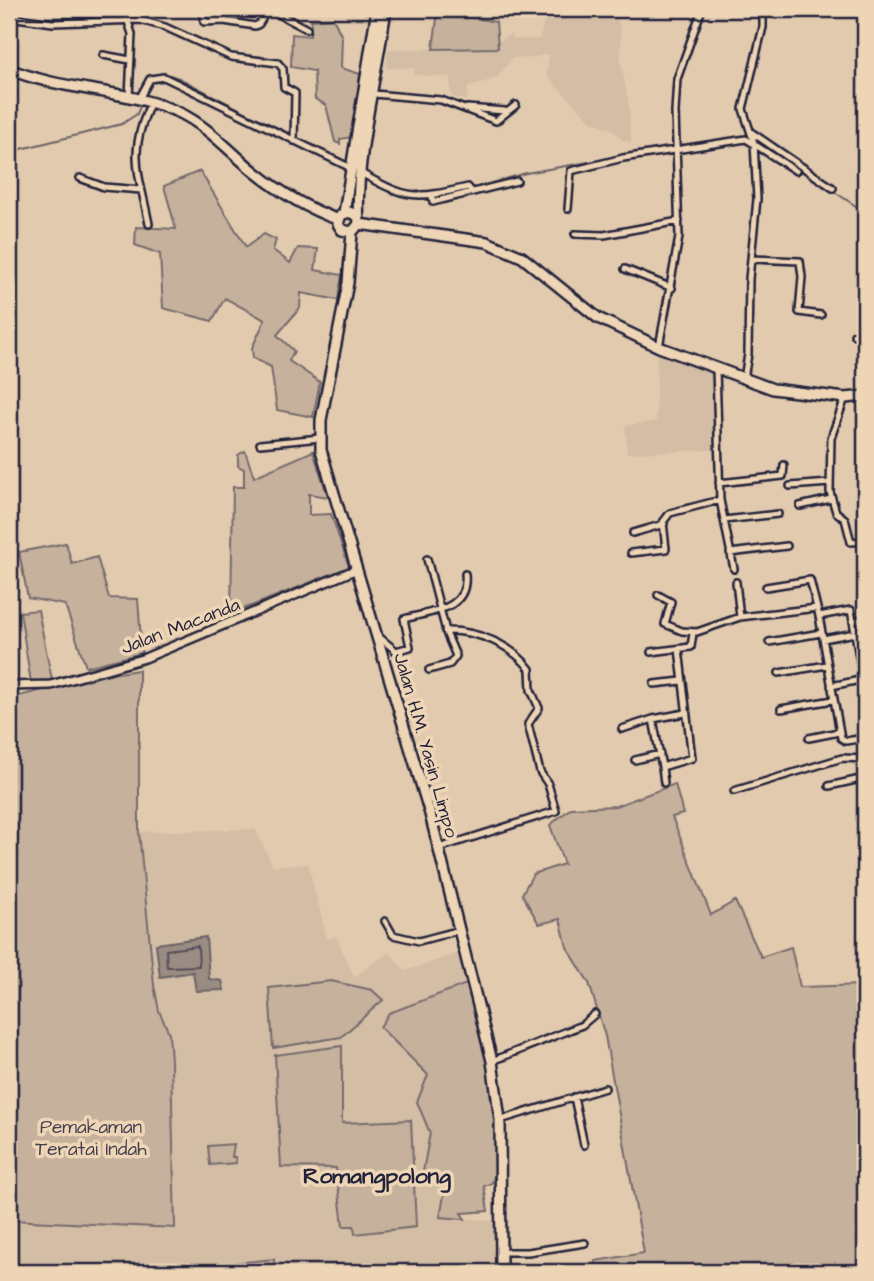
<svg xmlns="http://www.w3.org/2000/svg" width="874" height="1281" viewBox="0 0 874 1281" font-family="'Architects Daughter',sans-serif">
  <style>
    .built { fill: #d3bda5 }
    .green { fill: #c6b19d; stroke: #746a6c; stroke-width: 2 }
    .water { fill: #9b8c83; stroke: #6b6266; stroke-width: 2 }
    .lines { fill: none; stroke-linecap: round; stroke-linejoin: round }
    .shore { stroke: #524c58; stroke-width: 2 }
    .stream { stroke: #6b6266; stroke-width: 2 }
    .minor-casing { stroke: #22223b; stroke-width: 10 }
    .tertiary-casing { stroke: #22223b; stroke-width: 12 }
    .primary-casing { stroke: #22223b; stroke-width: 14 }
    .minor { stroke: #eed5b5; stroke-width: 5 }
    .tertiary { stroke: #eed5b5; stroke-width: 7 }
    .primary { stroke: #eed5b5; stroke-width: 9 }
    .labels { text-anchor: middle; stroke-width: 7; stroke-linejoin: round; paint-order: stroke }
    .street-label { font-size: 19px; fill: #22223b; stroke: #eed5b5 }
    .park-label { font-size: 19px; fill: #433f4f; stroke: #eed5b5 }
    .quarter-label { font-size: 23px; font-weight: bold; fill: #22223b; stroke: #eed5b5 }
  </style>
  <rect width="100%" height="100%" fill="#e2caae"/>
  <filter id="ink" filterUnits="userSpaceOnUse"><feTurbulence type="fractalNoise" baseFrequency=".0143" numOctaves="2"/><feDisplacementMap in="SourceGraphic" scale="14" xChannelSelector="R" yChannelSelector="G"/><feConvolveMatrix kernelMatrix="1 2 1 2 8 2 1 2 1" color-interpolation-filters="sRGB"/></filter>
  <g filter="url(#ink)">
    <path class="built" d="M614 11 621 30V63L629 107 631 142 624 141 611 129 591 121 546 75 549 54 532 58H512L497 78 468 87 467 100 451 97 450 77 414 75V68H386L388 49 490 48 510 34 513 39H540L545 17H556L559 12Z
      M657 352 712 372 715 450 627 453 625 426 656 421Z
      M255 829 273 866 308 864 327 939 336 936 354 977 389 952 406 971 459 953 469 983 389 1013 428 1075 417 1102 430 1133 422 1177 445 1190 440 1217 498 1221 496 1272H9V1220L175 1227 169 1033 159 1012 154 985 139 832Z"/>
    <path class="green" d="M438 11 496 22 498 48 433 49Z
      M333 18 342 37 341 68 360 74 353 137 340 139V144L335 142 326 105 315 99 314 71 291 67 292 34 310 36 311 20Z
      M200 171 246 247 264 234 276 240 273 250 290 263 298 248 318 249 315 270 342 275 338 300 301 293 300 308 277 335 294 351 289 361 320 382 313 417 277 410 271 367 253 358 252 348 265 320 225 298 212 321 163 308 160 254 135 245 136 227 176 229 164 186Z
      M245 451 254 477 313 451 328 497 309 494V515L331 514 349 567 231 614 233 487H244V469L238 466V455Z
      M66 543 72 564 97 557 109 598 138 599 142 653 86 667 65 605 28 598 19 552Z
      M38 610 52 680 31 683 20 612Z
      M139 670V832L154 985 159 1011 169 1033 171 1061 175 1228 9 1220V694L19 696 105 675Z
      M675 784 683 814 672 817 711 915 735 901 761 957 791 947 800 987 865 985V1272H596L595 1261 644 1253 605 1036 589 983 567 947 560 919 539 924 522 894 533 874 564 864 550 825 571 808 616 806Z
      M331 981 372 990 383 1000 341 1037 273 1048 269 988Z
      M469 983C482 1040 512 1127 492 1183L484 1186 488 1211 461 1213 465 1219 440 1217 445 1190 422 1177 430 1133 417 1102 428 1075 380 1027 389 1013Z
      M342 1046V1123L411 1120 416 1227 355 1234 354 1226H343L336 1168 281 1167 275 1055Z
      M234 1144 232 1157H235L236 1163 210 1165 208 1146Z
      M274 1259 275 1272H185V1268Z"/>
    <path class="water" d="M206 937 209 979 222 981 224 990 196 991 193 972 160 977 156 944Z"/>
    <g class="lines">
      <path class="shore" d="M198 946 199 966 167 967 166 950Z"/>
      <path class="stream" d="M149 78 163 73 179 78 289 135
        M298 139 332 156
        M754 139 865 212
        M679 147 749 136
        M658 150 673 147
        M9 152 122 124 137 114 141 104
        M365 172 398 188
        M470 189 526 173 611 158
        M419 197 427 200 451 194"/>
      <g class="minor-casing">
        <path id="minor" d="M124 9 132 34 129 97
          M230 9 224 21 255 26 259 24 268 9
          M269 9 307 29
          M365 9 377 10
          M9 17 53 23 140 20 165 27 231 57 278 63 283 69 284 87 295 93 294 141
          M218 20 204 11V22L224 21
          M103 55 130 60
          M374 94 441 100 496 121 516 105
          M139 99 150 79 164 77 353 169
          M467 108 505 111
          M751 132 833 188
          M361 173C408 200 416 199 468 187L472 192
          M80 178 104 187 141 190
          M432 196 433 202 517 181
          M568 209 571 171 623 158 746 139 796 171
          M149 224C139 172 127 154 151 102
          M575 234 604 235 679 221
          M751 259 800 261 802 277 799 312 821 315
          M625 269 672 288
          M854 335 865 334
          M9 340 12 343 9 369
          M659 347 679 237 675 112 677 79 702 9
          M716 369 720 500 734 569
          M744 379 748 354 749 279 757 199 754 143 743 109 763 27V9
          M845 398 831 438 830 492 836 512 845 519 851 542 865 541
          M260 444 320 438
          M9 482V489
          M719 483 783 476 784 465
          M790 486 830 483
          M800 506 831 499
          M724 520 778 514
          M633 533 664 524
          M631 553 666 549 663 522 670 513 720 500
          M730 553 787 546
          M427 559 447 635 456 656 450 664 429 670
          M736 582 740 617
          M766 587 810 580 819 616 851 610 853 621 865 619
          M658 595 671 602 665 624 682 631 697 632 740 617 817 608
          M819 616 841 738 846 741 865 738
          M853 621 865 693
          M378 636 396 651 410 647 404 619C431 611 469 611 465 574
          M823 639 855 633
          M769 642 821 633
          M651 652 691 647 693 633
          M779 673 827 665
          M654 684 682 681
          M831 686 865 679
          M781 709 833 700
          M653 719 685 713
          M622 729 653 719 662 767
          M809 738 839 732
          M635 760 660 754
          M664 783 662 767 692 758 679 649
          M829 786 865 778
          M734 791 842 758 865 759
          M439 848 556 811 548 784 540 772 528 724 539 708 531 690 530 669C511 644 476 630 445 631
          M385 921 393 935 419 941 460 930
          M492 1061 582 1025 595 1014
          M574 1097 584 1145
          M500 1120 605 1088
          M502 1252H528L585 1243"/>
      </g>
      <g class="tertiary-casing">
        <path id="tertiary" d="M9 686 51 685 145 658 357 569"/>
      </g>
      <g class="primary-casing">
        <path id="primary" d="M9 69C64 92 125 88 180 113 209 127 230 152 255 172 281 193 308 209 339 220
          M344 213 377 9
          M356 215 349 212 341 215 338 224 342 230 352 232 359 224C354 163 377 73 386 9
          M359 224 487 242 522 257 598 318 659 347 773 389 845 398 865 396
          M352 232 348 283 321 420V450L430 814 492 1061 500 1120 501 1272"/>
      </g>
      <use href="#minor" class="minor"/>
      <use href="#tertiary" class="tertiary"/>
      <use href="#primary" class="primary"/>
    </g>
  </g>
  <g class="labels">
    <g class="street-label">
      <text transform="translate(180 625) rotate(-21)" y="7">Jalan Macanda</text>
      <text transform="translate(427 745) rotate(74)" y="7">Jalan H.M. Yasin Limpo</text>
    </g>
    <g class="park-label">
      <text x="91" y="1133">Pemakaman<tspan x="91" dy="22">Teratai Indah</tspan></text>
    </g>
    <g class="quarter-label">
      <text x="377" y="1183">Romangpolong</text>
    </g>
  </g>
  <rect width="874" height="1281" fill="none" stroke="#eed5b5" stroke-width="35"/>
  <rect x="18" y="18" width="839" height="1246" fill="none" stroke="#22223b" stroke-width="2.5" filter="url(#ink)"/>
</svg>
